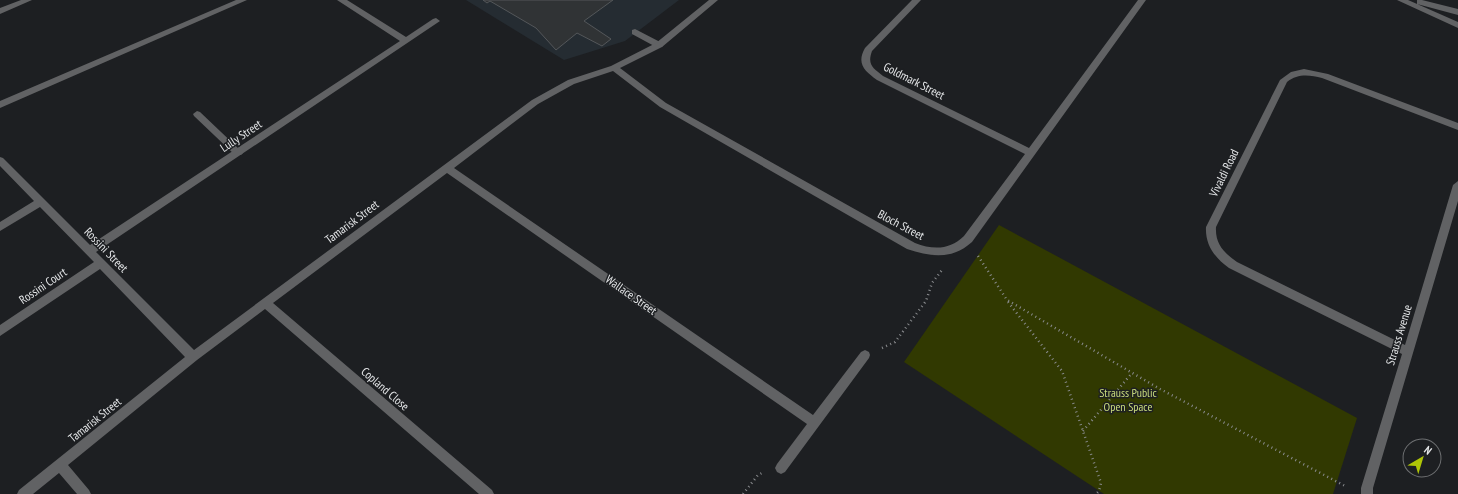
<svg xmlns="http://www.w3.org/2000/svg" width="1458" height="494" viewBox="0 0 1458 494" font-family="'PT Sans Narrow',sans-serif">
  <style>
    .built { fill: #252c32 }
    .green { fill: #313901 }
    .building { fill: #303335; stroke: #54575a }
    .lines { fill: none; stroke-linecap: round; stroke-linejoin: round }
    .path { stroke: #8a8c8f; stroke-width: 2.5; stroke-dasharray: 1 3.5; stroke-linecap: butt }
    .service { fill: #616264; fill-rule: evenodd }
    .minor { fill: #616264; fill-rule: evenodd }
    .labels { text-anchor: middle; stroke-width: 3; stroke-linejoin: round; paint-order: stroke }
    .street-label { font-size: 12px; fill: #e4e6e8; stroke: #1d1f22 }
    .park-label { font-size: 12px; fill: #c9db7c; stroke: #1d1f22 }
  </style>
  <rect width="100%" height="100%" fill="#1d1f22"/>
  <path class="built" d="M466 0H679L625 41 564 60Z"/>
  <path class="green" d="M999 225 1357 418 1333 494H1104L904 362Z"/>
  <path class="building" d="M483 0H613L584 21 611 39 602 46 577 33 556 50 536 28 490 1 487 3Z"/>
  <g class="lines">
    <path class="path" d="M978 256 1007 300 1160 389 1347 487
      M1008 302 1062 371 1101 483 1099 491 1096 494
      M882 348 895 342 926 301 932 283 942 270
      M1083 431 1132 373
      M743 494 758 475 762 473"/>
    <path class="service" d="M635 29 662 43 663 45 662 47H656L632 34V30Z
      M197 111 200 112 241 151 243 153 241 155H235L194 116 193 114Z"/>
    <path class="minor" d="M21 0H32L0 14V8Z
      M236 0H247L0 108V101Z
      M337 0H347L406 37 433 19 436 18 440 21 96 252 194 350 532 100 568 80 611 66 656 43 709 0H718L662 47 620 68 666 103 915 243C933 250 950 250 964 236L1025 154 877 80C865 71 856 64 865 48L912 0H921L872 51C867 65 873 68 883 76L1029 148 1138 0H1146L972 242C952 260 931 257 907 249L660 107 613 71 574 84 538 104 454 168 813 415 861 352 865 350 869 352 870 355 869 358 785 472 781 474 777 472 775 468 777 464 807 424 447 173 273 303 492 490 494 494H479L265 309 197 360 68 465 89 490 91 494H77L59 473 33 494H17L19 490 185 357 100 269 0 336V325L94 262 40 207 0 231V222L34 201 0 166V157L3 158 90 245 400 41Z
      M1397 0H1408L1458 22V28Z
      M1417 0H1422L1458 9V15L1417 4Z
      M1304 69 1328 74 1458 123V130L1322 78C1310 75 1298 73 1287 82L1216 227C1215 244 1224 253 1237 262L1405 345 1453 185 1458 181V201L1373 488V494H1361V488L1402 354 1229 268C1215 258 1205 245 1206 227L1280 80 1291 72Z"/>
  </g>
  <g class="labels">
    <g class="street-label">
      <text transform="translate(914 81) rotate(27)" y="4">Goldmark Street</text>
      <text transform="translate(241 136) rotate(-34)" y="4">Lully Street</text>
      <text transform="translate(1224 173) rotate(-64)" y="4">Vivaldi Road</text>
      <text transform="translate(352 222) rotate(-37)" y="4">Tamarisk Street</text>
      <text transform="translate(901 225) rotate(28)" y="4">Bloch Street</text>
      <text transform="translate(106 250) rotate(46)" y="4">Rossini Street</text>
      <text transform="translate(43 286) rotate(-34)" y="4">Rossini Court</text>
      <text transform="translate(631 295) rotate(35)" y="4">Wallace Street</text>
      <text transform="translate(1399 335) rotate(-73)" y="4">Strauss Avenue</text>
      <text transform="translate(385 389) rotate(41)" y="4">Copland Close</text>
      <text transform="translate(95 420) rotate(-39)" y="4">Tamarisk Street</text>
    </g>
    <g class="park-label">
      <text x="1128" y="397">Strauss Public<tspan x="1128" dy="14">Open Space</tspan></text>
    </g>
  </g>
  <g transform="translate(1422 458) rotate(38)"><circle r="19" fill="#1d1f22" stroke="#6d6f71"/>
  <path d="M0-3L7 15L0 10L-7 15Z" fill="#afc507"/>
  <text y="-6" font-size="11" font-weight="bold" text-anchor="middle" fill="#e4e6e8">N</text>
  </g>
</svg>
